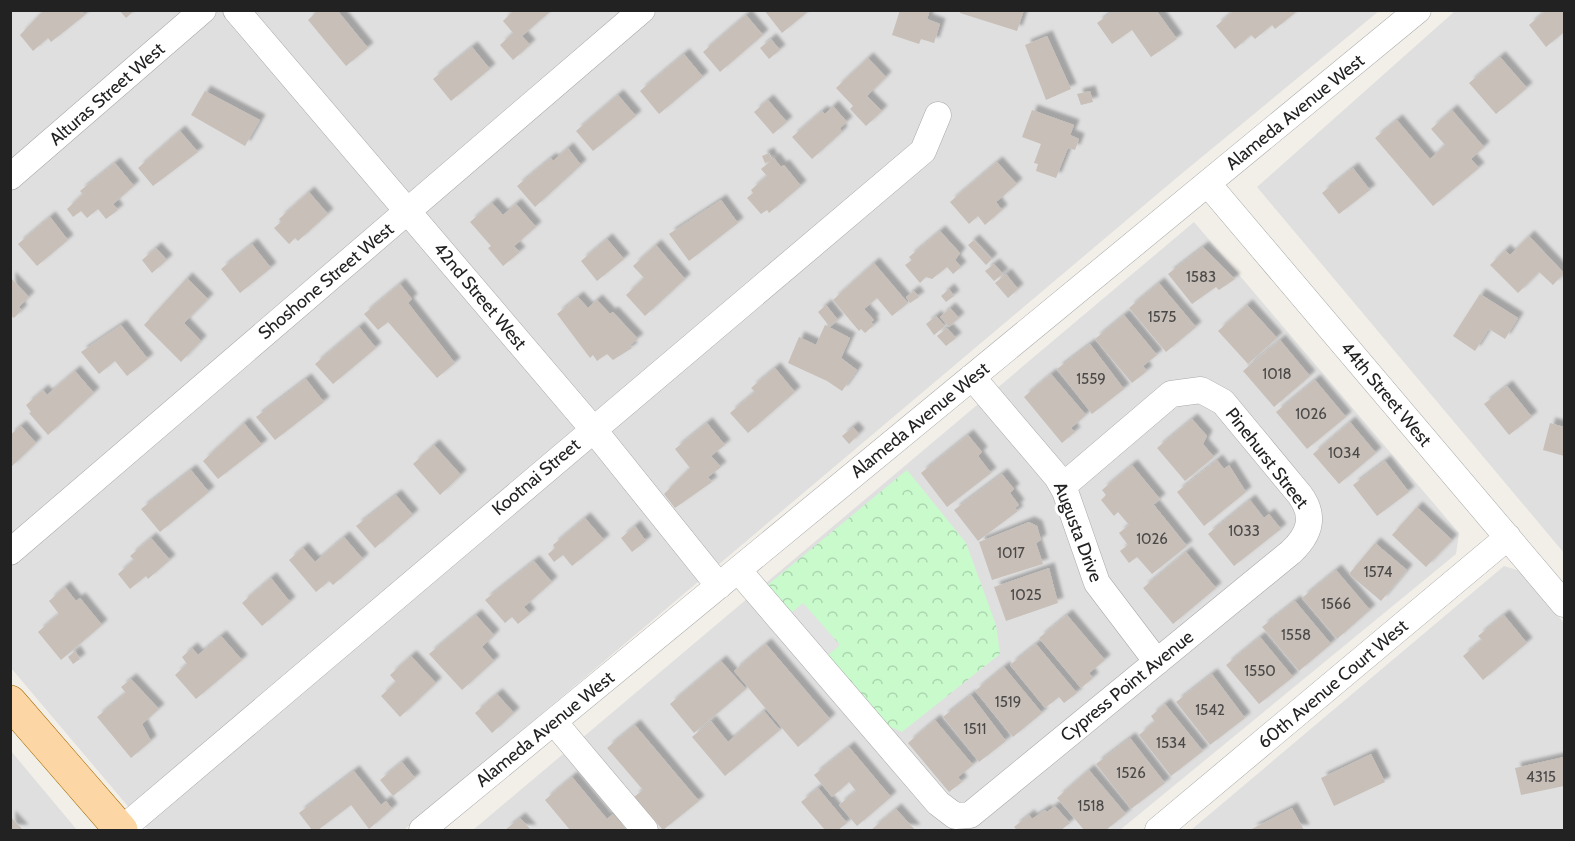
<svg xmlns="http://www.w3.org/2000/svg" width="1575" height="841" viewBox="0 0 1575 841" font-family="Cabin,sans-serif">
  <style>
    .residential { fill: #e0dfdf }
    .park { fill: url(#park-crowns) }
    .parking { fill: #e2e2e2 }
    .building { fill: #c7bfb8; filter: url(#shadow) }
    .lines { fill: none; stroke-linecap: round; stroke-linejoin: round }
    .minor-casing { stroke: #a9a9a9; stroke-width: 27 }
    .major-casing { stroke: #a06b00; stroke-width: 34 }
    .minor { stroke: #fff; stroke-width: 26 }
    .major { stroke: #fcd6a4; stroke-width: 33 }
    .labels { text-anchor: middle; stroke-width: 6; stroke-linejoin: round; paint-order: stroke }
    .number-label { font-size: 15px; fill: #4b4948 }
    .street-label { font-size: 18px; fill: #222; stroke: #fff }
  </style>
  <defs>
    <pattern id="park-crowns" width="20" height="18" patternUnits="userSpaceOnUse" patternTransform="scale(1.5)"><rect width="20" height="18" fill="#c8facc"/><path d="M2 6a3 3 0 1 1 6 0M12 15a3 3 0 1 1 6 0" fill="none" stroke="#acd6af"/></pattern>
    <filter id="shadow"><feDropShadow dx="5.5" dy="-5.5" stdDeviation="1.5" flood-color="#0004"/></filter>
  </defs>
  <rect width="100%" height="100%" fill="#f2efe9"/>
  <path class="residential" d="M10 11H1379L1180 175 404 830H148L11 668Z
    M1455 11H1564V553L1257 187Z
    M1194 222 1459 533 1456 554 1120 830H473Z
    M1504 566 1520 571 1564 623V830H1191Z
    M11 751 77 830H11Z"/>
  <path class="park" d="M907 470 966 543 996 625 1000 654 902 732 884 724 764 588Z"/>
  <path class="parking" d="M803 603 840 645 827 656 789 615Z"/>
  <path class="building" d="M44 10H81L85 15 51 42 48 38 33 51 20 35Z
    M119 10H135L126 18Z
    M318 10H337L368 48 346 66 308 20Z
    M514 10H552L522 36 530 45 513 60 500 45 513 33 503 21Z
    M764 10H810L782 33Z
    M900 10H930L927 19 940 24 934 43 921 39 919 44 892 35Z
    M961 10H1024L1017 31 960 13Z
    M1115 10H1156L1177 39 1151 57 1132 30 1112 44 1097 23Z
    M1235 10H1294L1295 13 1275 29 1272 25 1255 39 1251 35 1235 49 1216 26Z
    M1547 10H1564V32L1546 47 1529 25Z
    M746 15 763 35 720 72 703 52Z
    M1047 36 1071 89 1046 100 1025 45Z
    M771 39 780 50 769 59 760 48Z
    M472 47 490 69 451 101 433 79Z
    M684 54 703 77 659 114 640 91Z
    M1500 57 1527 88 1496 114 1469 83Z
    M868 58 886 77 867 96 882 111 866 126 850 109 853 106 836 88Z
    M205 91 260 120 245 146 191 115Z
    M1090 91 1093 102 1081 105 1077 94Z
    M618 95 636 116 593 151 576 131Z
    M768 100 787 122 773 134 754 112Z
    M833 106 847 122 840 128 842 132 812 159 792 137 822 111 825 114Z
    M1032 110 1074 125 1070 135 1079 139 1075 150 1068 148 1056 178 1036 171 1038 164 1034 163 1041 144 1022 137Z
    M1452 110 1484 147 1471 159 1479 168 1433 206 1375 138 1397 120 1430 159 1445 145 1431 129Z
    M180 131 198 152 153 186 138 168Z
    M568 148 581 165 535 207 517 186 551 158 553 161Z
    M769 153 772 160 774 158 781 167 784 165 801 186 769 213 767 210 761 214 747 198 753 193 751 190 767 176 761 169 771 161 765 163 762 156Z
    M997 162 1017 184 996 202 1002 210 985 225 978 216 969 224 950 202Z
    M115 163 134 186 113 204 118 210 106 219 98 209 87 218 81 211 73 217 67 209 83 194 80 191Z
    M1353 168 1370 190 1339 214 1322 193Z
    M309 192 328 214 298 241 295 238 289 244 274 228 281 222 279 219Z
    M721 200 738 223 689 261 669 234Z
    M492 203 503 215 516 204 536 227 514 246 520 252 503 266 488 248 491 246 470 222Z
    M50 217 68 240 37 266 18 244Z
    M940 231 960 253 955 260 961 267 953 274 947 267 932 279 926 277 920 283 905 265 912 260 909 257Z
    M1529 236 1564 273 1553 285 1539 272 1518 293 1490 265 1505 250 1510 255Z
    M607 239 624 259 597 281 581 261Z
    M974 240 992 259 986 265 968 245Z
    M252 244 271 268 240 293 221 269Z
    M656 245 685 279 645 316 626 295 644 278 633 266Z
    M1203 247 1235 279 1219 290 1216 287 1192 304 1168 274Z
    M156 248 167 260 152 273 142 260Z
    M874 263 908 303 892 316 877 298 864 309 874 320 871 322 874 325 865 333 861 329 859 331 833 300Z
    M994 264 1003 274 994 281 985 271Z
    M1006 274 1018 289 1008 298 995 283Z
    M10 277 29 297 19 307 22 310 14 318 10 315Z
    M187 278 208 299 184 323 201 341 181 362 144 325Z
    M1159 283 1196 327 1166 352 1129 308Z
    M400 284 412 299 408 303 455 363 437 378 388 322 378 330 364 314Z
    M949 289 954 296 946 302 941 296Z
    M914 291 919 297 910 303 906 297Z
    M1480 294 1518 318 1505 339 1489 329 1475 351 1453 336Z
    M578 297 588 308 597 300 610 314 613 312 638 339 630 345 632 348 613 360 607 354 597 361 593 355 590 358 557 314Z
    M826 305 838 320 830 327 818 312Z
    M1247 305 1277 338 1248 364 1218 331Z
    M950 308 959 318 949 327 940 317Z
    M1124 315 1157 355 1143 366 1147 371 1132 383 1095 339Z
    M936 316 945 326 934 335 926 324Z
    M121 325 148 359 127 376 115 361 99 374 81 352Z
    M825 325 850 338 841 358 857 370 842 391 827 381 788 363 799 337 816 345Z
    M359 327 376 348 333 384 315 364Z
    M947 328 956 338 946 346 937 336Z
    M1280 340 1310 376 1274 407 1243 371Z
    M1090 344 1124 389 1092 414 1057 369Z
    M775 368 795 392 748 433 730 413 755 392 751 388Z
    M75 371 94 393 48 435 29 413 31 412 26 405 43 390 47 395Z
    M1051 374 1086 415 1071 428 1075 432 1062 443 1024 397Z
    M306 379 324 402 275 440 256 417Z
    M1315 380 1346 417 1307 449 1276 412Z
    M1507 386 1532 417 1509 435 1484 404Z
    M1192 419 1207 436 1203 444 1214 457 1185 481 1157 448Z
    M1350 422 1376 453 1339 484 1313 454Z
    M244 423 262 445 218 479 203 461Z
    M707 423 725 445 711 456 721 467 708 477 712 482 675 508 664 494 690 468 675 449Z
    M1550 423 1564 427V456L1543 450Z
    M21 426 36 443 10 468V435Z
    M853 427 859 434 849 444 842 436Z
    M968 435 982 452 978 456 991 473 947 507 921 473Z
    M434 445 461 475 440 495 413 464Z
    M1217 460 1224 469 1229 465 1246 492 1204 526 1177 492Z
    M1385 461 1409 492 1377 516 1353 485Z
    M1132 465 1160 499 1134 521 1154 505 1187 546 1152 574 1137 557 1129 563 1120 551 1128 545 1119 533 1129 525 1118 512 1114 516 1101 500 1106 495 1102 490Z
    M191 470 209 492 160 532 141 509Z
    M1002 474 1014 489 1010 493 1019 505 1015 508 1018 511 978 541 954 510Z
    M396 495 413 515 375 548 356 526Z
    M1250 500 1264 518 1269 514 1281 529 1234 566 1208 534Z
    M1417 507 1452 540 1426 567 1392 535Z
    M585 518 604 540 572 566 563 555 554 562 548 554 555 548 553 545Z
    M1029 522 1037 526 1041 540 1036 543 1043 564 992 580 979 542Z
    M635 526 646 541 632 552 621 538Z
    M344 537 363 559 333 585 329 581 316 592 289 560 303 548 315 562Z
    M151 538 170 560 148 579 146 576 130 589 118 574 134 560 130 556Z
    M1375 543 1407 570 1381 601 1349 574Z
    M1186 552 1216 588 1173 624 1143 588Z
    M534 561 552 582 524 607 530 614 518 624 512 617 505 623 485 600Z
    M1049 568 1058 603 1006 621 994 587Z
    M1336 570 1370 610 1337 639 1302 598Z
    M271 578 290 602 262 626 242 603Z
    M65 587 76 601 80 598 102 625 61 660 38 632 59 614 49 601Z
    M1295 601 1331 644 1299 671 1262 627Z
    M476 615 494 635 482 647 494 661 462 690 429 654Z
    M1067 615 1105 660 1089 673 1093 678 1081 688 1039 638Z
    M1504 615 1527 643 1483 680 1463 656 1482 640 1478 636Z
    M221 636 242 660 196 699 175 675 187 664 182 657 192 648 198 655Z
    M1260 637 1293 677 1259 704 1226 665Z
    M766 644 830 719 798 747 734 671Z
    M1036 644 1077 693 1064 703 1059 697 1045 708 1010 665Z
    M75 651 80 659 73 664 68 657Z
    M411 656 436 683 400 717 381 696 396 682 390 675Z
    M721 661 746 689 694 733 670 704Z
    M1004 667 1042 713 1013 737 975 691Z
    M1212 674 1245 718 1210 745 1176 702Z
    M131 679 159 709 142 724 151 741 131 758 97 717 126 693 121 687Z
    M497 694 514 713 492 733 475 713Z
    M971 695 1006 741 979 762 943 717Z
    M1165 704 1203 751 1171 776 1139 735 1155 722 1151 716Z
    M764 711 780 730 725 776 692 737 711 721 728 742Z
    M935 720 973 765 958 777 962 782 949 792 908 743Z
    M635 725 699 801 663 830 634 797 643 790 607 748Z
    M1130 738 1165 783 1131 809 1096 764Z
    M849 747 891 797 857 826 839 805 856 791 849 782 832 797 814 775Z
    M1371 754 1385 782 1334 806 1321 778Z
    M1564 757V786L1521 795 1515 768Z
    M402 762 415 778 393 796 380 780Z
    M1089 770 1126 814 1106 830H1084L1057 798Z
    M354 771 381 805 386 801 392 809 369 829 351 805 318 830H312L299 813Z
    M572 777 607 819 613 814 627 830H570L545 800Z
    M818 788 847 823 838 830H825L801 802Z
    M1055 806 1070 823 1061 830H1017L1014 827 1029 815 1032 819 1045 810 1047 812Z
    M1292 808 1304 830H1250Z
    M896 809 915 830H871Z
    M10 816 23 830H10Z
    M520 818 531 830H505Z"/>
  <g class="lines">
    <g class="minor-casing">
      <path id="minor" d="M236 10 593 429 719 586
        M10 177 203 10
        M1208 184 1564 604
        M972 377 1057 477 1065 491 1097 583 1157 662
        M10 552 642 10
        M738 570 938 803 955 816 970 815 1291 552C1309 535 1316 517 1300 495L1223 402 1201 390 1171 394 1063 486
        M554 722 645 830
        M121 830 923 151 938 115
        M422 830 1418 10
        M1158 830 1508 537"/>
    </g>
    <g class="major-casing">
      <path id="major" d="M10 702 121 830"/>
    </g>
    <use href="#minor" class="minor"/>
    <use href="#major" class="major"/>
  </g>
  <g class="labels">
    <g class="number-label">
      <text x="1201" y="282">1583</text>
      <text x="1162" y="322">1575</text>
      <text x="1277" y="379">1018</text>
      <text x="1091" y="384">1559</text>
      <text x="1311" y="419">1026</text>
      <text x="1344" y="458">1034</text>
      <text x="1244" y="536">1033</text>
      <text x="1152" y="544">1026</text>
      <text x="1011" y="558">1017</text>
      <text x="1378" y="577">1574</text>
      <text x="1026" y="600">1025</text>
      <text x="1336" y="609">1566</text>
      <text x="1296" y="640">1558</text>
      <text x="1260" y="676">1550</text>
      <text x="1008" y="707">1519</text>
      <text x="1210" y="715">1542</text>
      <text x="975" y="734">1511</text>
      <text x="1171" y="748">1534</text>
      <text x="1131" y="778">1526</text>
      <text x="1541" y="782">4315</text>
      <text x="1091" y="811">1518</text>
    </g>
    <g class="street-label">
      <text transform="translate(107 94) rotate(-41)" y="6">Alturas Street West</text>
      <text transform="translate(1295 112) rotate(-39)" y="6">Alameda Avenue West</text>
      <text transform="translate(326 281) rotate(-40)" y="6">Shoshone Street West</text>
      <text transform="translate(480 296) rotate(50)" y="6">42nd Street West</text>
      <text transform="translate(1386 394) rotate(50)" y="6">44th Street West</text>
      <text transform="translate(920 420) rotate(-39)" y="6">Alameda Avenue West</text>
      <text transform="translate(1267 458) rotate(52)" y="6">Pinehurst Street</text>
      <text transform="translate(536 477) rotate(-40)" y="6">Kootnai Street</text>
      <text transform="translate(1078 532) rotate(69)" y="6">Augusta Drive</text>
      <text transform="translate(1333 684) rotate(-40)" y="6">60th Avenue Court West</text>
      <text transform="translate(1127 686) rotate(-39)" y="6">Cypress Point Avenue</text>
      <text transform="translate(545 729) rotate(-39)" y="6">Alameda Avenue West</text>
    </g>
  </g>
  <rect width="1575" height="841" fill="none" stroke="#222222" stroke-width="24"/>
</svg>
